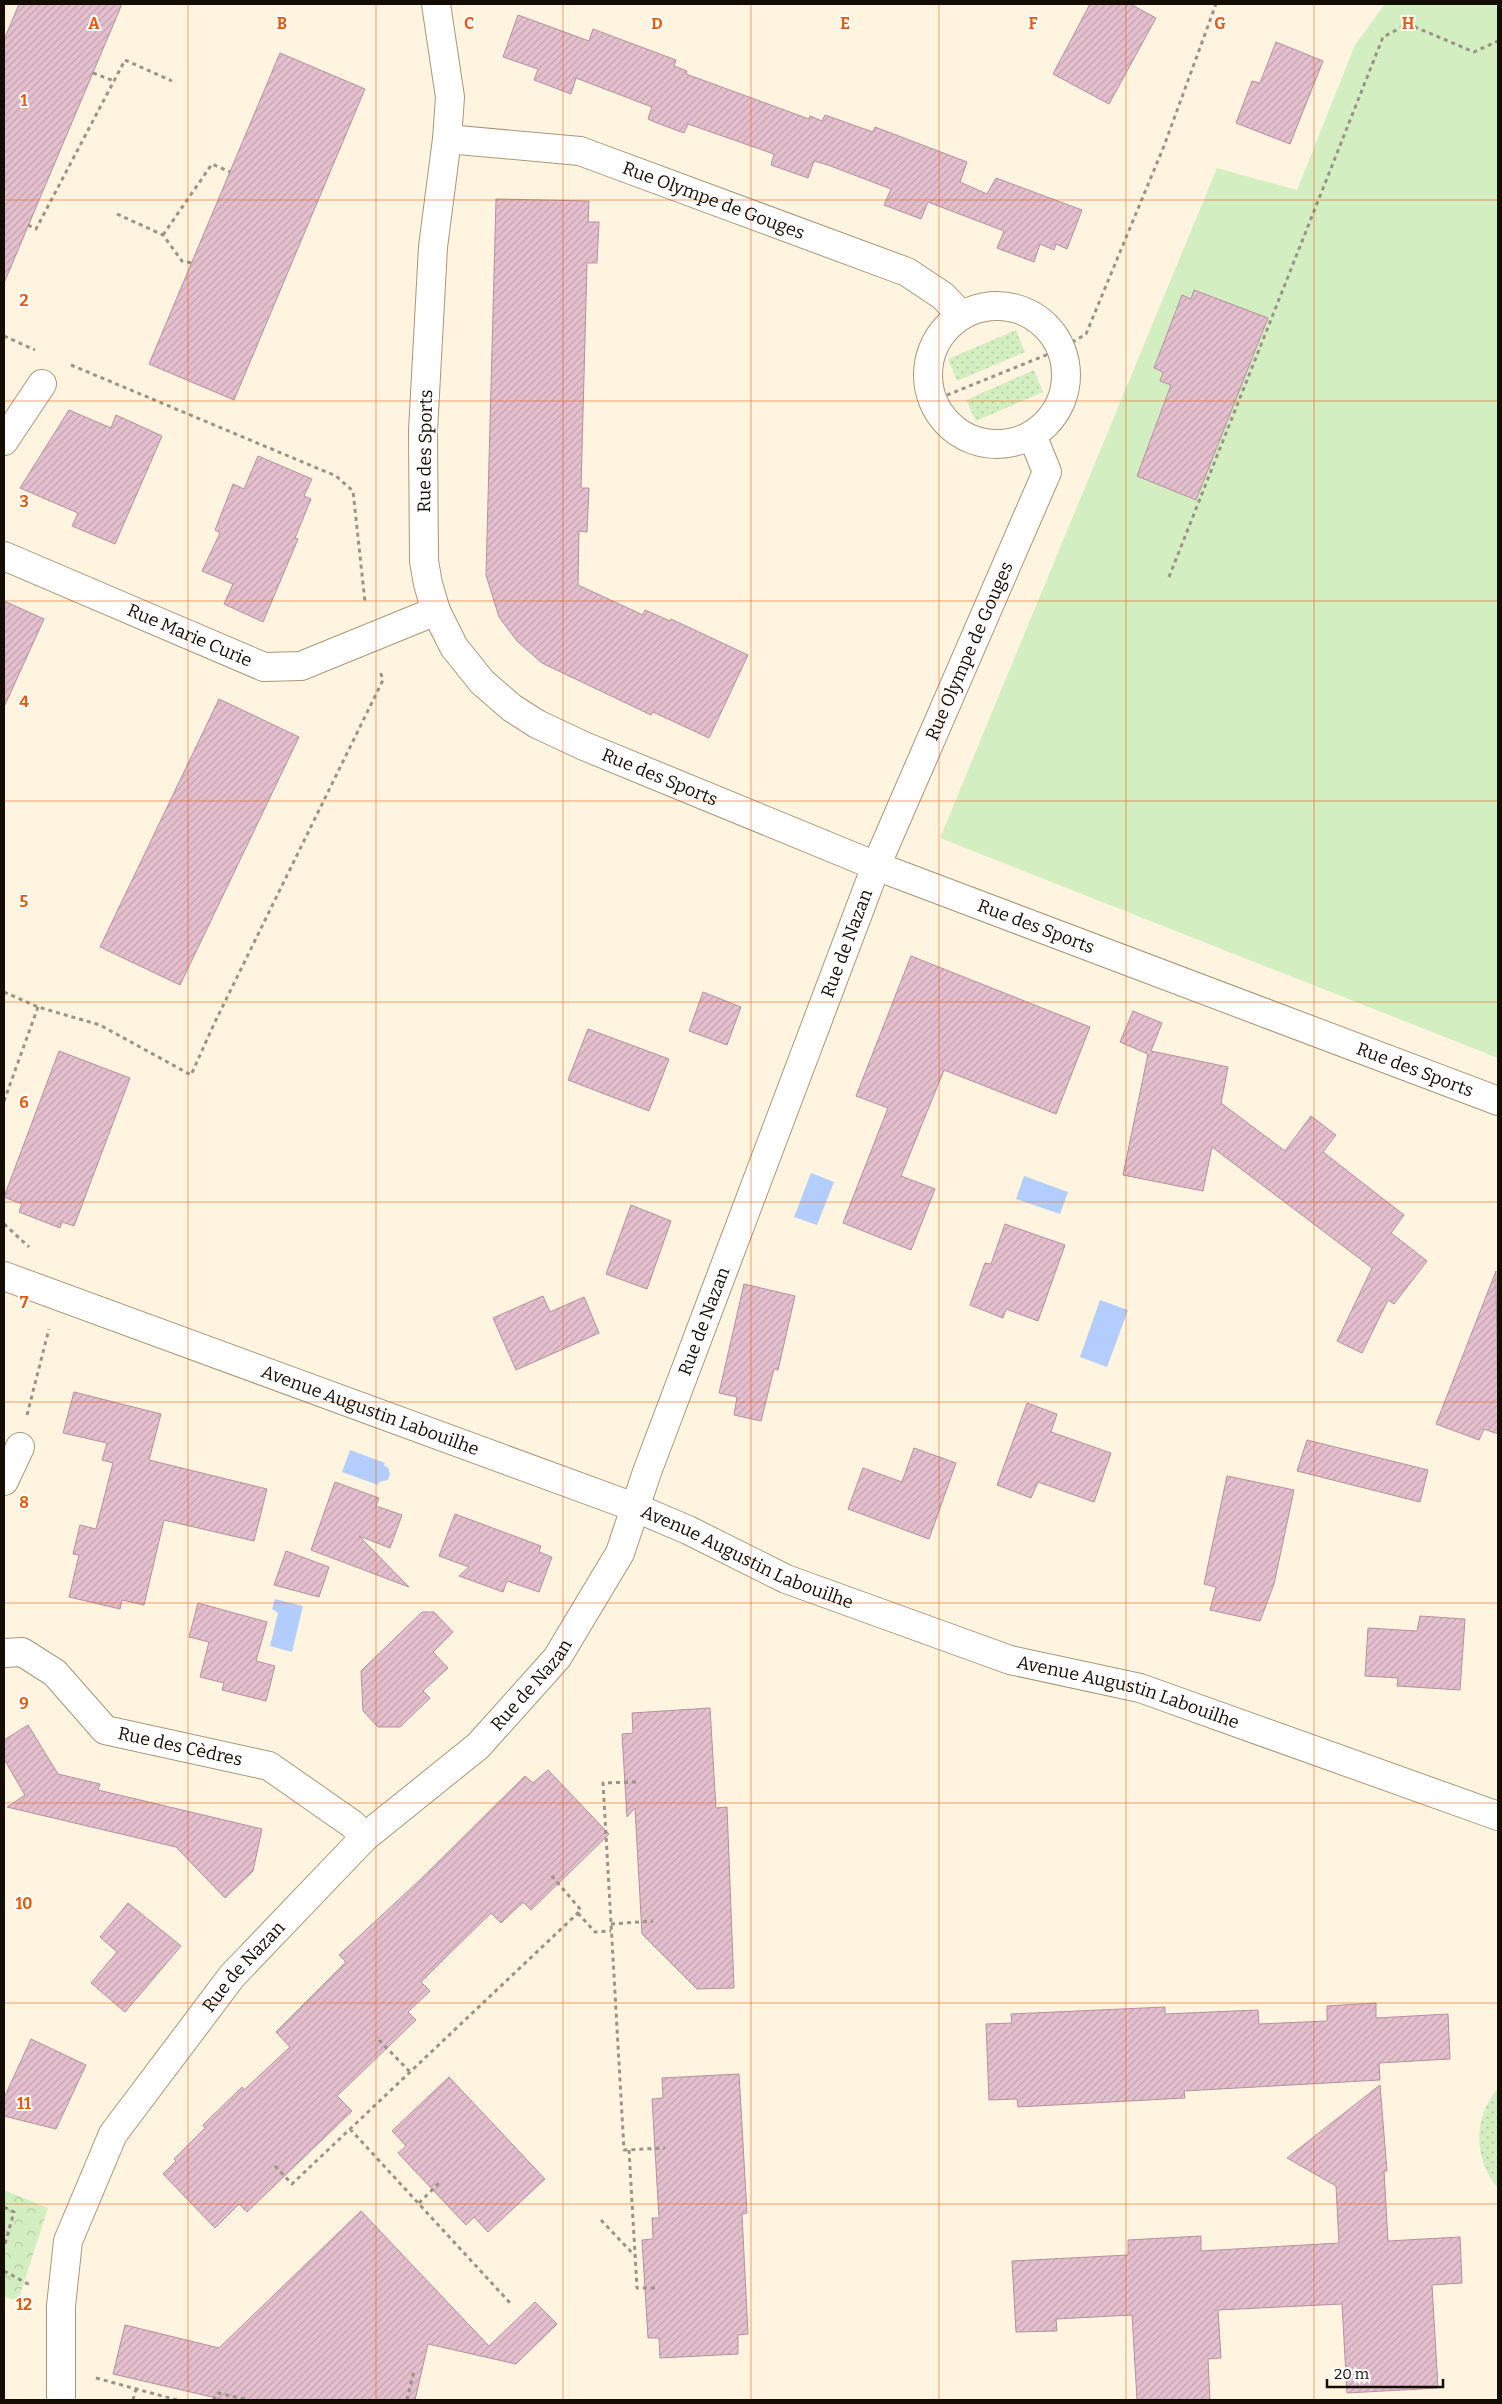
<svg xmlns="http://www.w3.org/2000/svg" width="1502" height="2404" viewBox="0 0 1502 2404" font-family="Bitter,serif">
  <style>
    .grass { fill: url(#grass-dots) }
    .park { fill: url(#park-crowns) }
    .pitch { fill: #d3eec1 }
    .water { fill: #b3cefc }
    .building { fill: url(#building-hatch); stroke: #b591a0 }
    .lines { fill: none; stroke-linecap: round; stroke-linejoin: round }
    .minor-casing { stroke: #a89879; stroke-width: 30 }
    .tertiary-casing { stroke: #a89879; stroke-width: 30 }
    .path { stroke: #9c9384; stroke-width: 3; stroke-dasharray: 4 4; stroke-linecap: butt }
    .minor { stroke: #fff; stroke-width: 28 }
    .tertiary { stroke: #fff; stroke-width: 28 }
    .grid { fill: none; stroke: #e8590c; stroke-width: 1; stroke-opacity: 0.55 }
    .labels { text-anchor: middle; stroke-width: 4; stroke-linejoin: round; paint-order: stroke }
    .street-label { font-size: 18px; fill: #130d04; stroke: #fff }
    .grid-label { font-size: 16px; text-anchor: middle; font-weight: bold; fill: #e8590c; stroke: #fff; stroke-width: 4; stroke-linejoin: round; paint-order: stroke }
  </style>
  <defs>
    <pattern id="grass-dots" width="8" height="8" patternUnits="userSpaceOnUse" patternTransform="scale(1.25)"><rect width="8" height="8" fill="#d3eec1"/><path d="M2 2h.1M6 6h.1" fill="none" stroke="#b4cba4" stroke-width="1.8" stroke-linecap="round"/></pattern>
    <pattern id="park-crowns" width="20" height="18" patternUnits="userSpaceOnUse" patternTransform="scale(1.25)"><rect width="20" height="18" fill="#d3eec1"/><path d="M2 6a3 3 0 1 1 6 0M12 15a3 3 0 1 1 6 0" fill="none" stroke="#b4cba4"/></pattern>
    <pattern id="building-hatch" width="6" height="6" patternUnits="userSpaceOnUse" patternTransform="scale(1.25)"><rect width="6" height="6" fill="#e4bfce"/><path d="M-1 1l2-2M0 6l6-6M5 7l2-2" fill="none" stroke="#c3a3af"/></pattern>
  </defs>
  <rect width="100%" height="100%" fill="#fff4e0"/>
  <path class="grass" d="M1016 330 1025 352 957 381 948 359Z
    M1034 370 1043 392 976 421 966 400Z
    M1498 2088V2188C1473 2160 1473 2116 1498 2088Z"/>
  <path class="park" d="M4 2190 48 2208 18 2301 4 2297Z"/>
  <path class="pitch" d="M1385 4H1498V1058L940 838 1217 168 1297 190 1355 45Z"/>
  <path class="water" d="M811 1173 834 1182 817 1225 794 1217Z
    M1024 1176 1068 1192 1060 1214 1016 1199Z
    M1100 1300 1128 1310 1107 1367 1080 1357Z
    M350 1450 385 1463 384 1466 388 1467 390 1474 388 1480 379 1482 378 1485 342 1472Z
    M275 1599 303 1606 292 1652 270 1646 278 1613 272 1609Z"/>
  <path class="building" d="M19 4H122L4 283V40Z
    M1090 4H1130L1156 18 1109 104 1053 74Z
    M518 15 589 41 593 29 676 60 674 66 687 71 686 74 809 119 810 116 822 121 825 115 873 132 875 127 967 162 960 182 987 194 996 178 1082 210 1067 249 1056 244 1054 250 1040 244 1034 262 997 248 1004 231 928 202 921 219 884 205 891 189 828 165 814 161 808 178 771 165 774 154 688 124 684 133 657 123 648 119 652 107 576 78 571 94 534 80 538 69 503 57Z
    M1276 42 1323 61 1290 144 1236 123 1252 81 1260 83Z
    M280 53 365 89 234 400 149 364Z
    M496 199 589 201 588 222H599L597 263H587L581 488H589L587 532 579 531 578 585 643 615 645 610 670 621 671 619 748 655 709 738 653 712 651 715 542 663 517 641 499 617 486 575Z
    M1194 290 1268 318 1196 500 1137 476 1171 385 1160 381 1163 372 1154 368 1182 295 1191 299Z
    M69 410 111 428 116 415 162 436 115 544 72 526 78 513 20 488Z
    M258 456 312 479 304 496 311 499 295 538 298 539 263 622 224 604 233 584 202 571 220 533 215 530 233 484 244 489Z
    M4 601 44 619 4 707Z
    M219 699 299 737 180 985 100 947Z
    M911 956 1090 1027 1056 1114 944 1070 901 1176 935 1189 911 1250 843 1223 888 1108 856 1096Z
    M703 992 741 1007 727 1045 689 1031Z
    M1133 1011 1162 1023 1151 1051 1228 1067 1221 1103 1285 1151 1311 1116 1336 1135 1323 1152 1404 1215 1391 1233 1427 1261 1394 1304 1388 1300 1362 1353 1337 1341 1372 1268 1212 1147 1203 1191 1123 1175 1148 1054 1120 1042Z
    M588 1029 669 1059 649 1111 568 1080Z
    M59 1051 130 1078 74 1226 62 1222 60 1228 19 1212 22 1204 4 1197Z
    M631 1205 671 1221 647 1289 606 1274Z
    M1005 1224 1065 1245 1038 1321 1006 1309 1003 1318 970 1305 985 1263 991 1264Z
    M1496 1271 1498 1434 1484 1429 1479 1440 1436 1424Z
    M744 1284 795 1296 778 1370 774 1369 761 1421 734 1415 737 1397 719 1393Z
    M543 1296 550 1312 584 1297 599 1333 516 1370 493 1318Z
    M74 1392 161 1414 149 1460 267 1489 254 1541 164 1520 144 1605 122 1600 120 1609 69 1597 79 1555 73 1554 80 1525 96 1529 113 1463 102 1460 107 1443 63 1433Z
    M1027 1403 1057 1414 1051 1432 1111 1453 1094 1502 1038 1482 1031 1498 997 1485Z
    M1307 1440 1428 1470 1420 1502 1297 1471Z
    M914 1448 956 1463 929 1539 848 1509 863 1468 902 1482Z
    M1227 1476 1294 1490 1274 1584 1260 1621 1210 1610 1216 1587 1204 1584Z
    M335 1482 379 1498 376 1506 402 1515 390 1548 359 1536 409 1587 311 1550Z
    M455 1514 541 1546 539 1552 552 1557 539 1592 507 1581 503 1592 459 1576 469 1567 439 1556Z
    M286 1551 329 1567 319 1597 274 1585Z
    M198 1603 267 1622 256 1661 275 1666 266 1701 222 1690 224 1683 200 1677 209 1642 189 1637Z
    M422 1612H434L453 1632 433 1652 448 1668 423 1691 430 1698 400 1727H378L363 1711 361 1671Z
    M1420 1616 1465 1619 1460 1690 1397 1686 1398 1678 1365 1676 1368 1628 1417 1631Z
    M710 1708 716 1808 727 1807 734 1988 697 1989 642 1934 635 1808 627 1817 622 1734 633 1733 632 1713Z
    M28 1725 58 1774 100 1784 98 1790 262 1829 253 1871 225 1898 176 1847 7 1807 25 1795 4 1759V1740Z
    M548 1770 609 1834 531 1910 523 1902 501 1923 491 1913 448 1955 421 1982 430 1991 408 2012 416 2020 337 2096 352 2111 247 2212 239 2204 215 2228 163 2174 176 2161 174 2159 205 2128 203 2125 242 2087 244 2090 290 2047 276 2032 346 1962 339 1955 422 1878 525 1776 533 1783Z
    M128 1903 181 1946 125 2012 91 1983 117 1952 100 1937Z
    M1376 2003V2018L1448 2014 1450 2059 1379 2063 1380 2080 1184 2091 1185 2098 1018 2107 1017 2099 989 2100 986 2024 1012 2023 1011 2014 1165 2007V2014L1258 2010 1259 2024 1327 2021V2006Z
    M31 2039 86 2065 56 2129 4 2116V2098Z
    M739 2074 747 2213 742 2214 748 2334 738 2335V2354L660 2358 659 2338H648L642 2240 653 2239 652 2218H659L652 2099 663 2098 662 2078Z
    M449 2077 545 2179 488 2232 474 2217 466 2225 398 2153 406 2146 392 2131Z
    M1380 2085 1387 2171H1384L1388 2241 1460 2237 1462 2283 1432 2285 1438 2388 1347 2393 1342 2304 1218 2310 1221 2358 1208 2359 1210 2400H1137L1132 2315 1056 2319 1057 2331 1016 2332 1012 2261 1128 2255V2240L1201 2236V2251L1339 2243 1336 2186 1287 2158Z
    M361 2211 489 2346 535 2302 557 2324 516 2364 428 2344 415 2400H225L113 2374 125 2325 219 2348Z"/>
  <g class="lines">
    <g class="minor-casing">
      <g id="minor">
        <path id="s1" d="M436 4 450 97 447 139 433 247 423 431 424 561 428 584 436 611 454 647 482 682 512 708 537 724 584 746 876 866 1498 1101"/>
        <path id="s2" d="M447 139 580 151 907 272 943 296 961 315"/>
        <circle cx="997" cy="375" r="69"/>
        <path d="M4 441 42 384"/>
        <path id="s3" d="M4 556 264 667 301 666 436 611"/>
        <path d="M4 1481 20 1447"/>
        <path id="s4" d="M4 1653 22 1652 55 1673 105 1730 269 1766 352 1824 365 1837"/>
        <path id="s5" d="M61 2400V2306L68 2241 113 2134 232 1976 365 1837 478 1746 557 1658 620 1553 647 1472 876 866 1047 472 1032 435"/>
      </g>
    </g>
    <g class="tertiary-casing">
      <g id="tertiary">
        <path id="s6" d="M4 1276 634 1507 688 1530 786 1579 1010 1660 1140 1688 1498 1816"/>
      </g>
    </g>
    <path class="path" d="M93 73 114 81
      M117 214 163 235 182 261 192 263
      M28 225 36 229 125 60 172 81
      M163 235 212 164 230 172
      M4 336 35 350
      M71 365 336 476 353 491 365 602
      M932 401 1061 349 1086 334 1164 146 1216 4
      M1169 577 1383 37 1408 24 1474 52 1498 41
      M4 992 38 1007 100 1025 191 1075 214 1024 383 680 380 671
      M4 1101 38 1007
      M4 1224 29 1247
      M27 1415 49 1329
      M636 1782 603 1783 624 2150 665 2148
      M578 1913 595 1932 611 1931
      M611 1924 653 1921
      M379 2040 410 2072
      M350 2129 511 2304
      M629 2150 637 2288H656
      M275 2166 292 2184 581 1910 551 1875
      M419 2203 441 2181
      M4 2207 14 2212 4 2247
      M601 2220 635 2256
      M4 2271 30 2285
      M96 2378 177 2400
      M133 2400 136 2389
      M213 2400 218 2393 249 2400
      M407 2400 414 2371"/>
    <use href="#minor" class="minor"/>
    <use href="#tertiary" class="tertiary"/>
  </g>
  <path class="grid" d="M188 4V2400M376 4V2400M563 4V2400M751 4V2400M939 4V2400M1126 4V2400M1314 4V2400M4 200H1498M4 401H1498M4 601H1498M4 801H1498M4 1002H1498M4 1202H1498M4 1402H1498M4 1603H1498M4 1803H1498M4 2003H1498M4 2204H1498"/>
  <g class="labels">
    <g class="street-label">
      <text dy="6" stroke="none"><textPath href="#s2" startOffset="276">Rue Olympe de Gouges</textPath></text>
      <text transform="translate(425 451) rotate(-89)" y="6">Rue des Sports</text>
      <text dy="6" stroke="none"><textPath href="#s3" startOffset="202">Rue Marie Curie</textPath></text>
      <text dy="6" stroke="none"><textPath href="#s5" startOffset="2019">Rue Olympe de Gouges</textPath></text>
      <text dy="6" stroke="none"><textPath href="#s1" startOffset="899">Rue des Sports</textPath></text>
      <text dy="6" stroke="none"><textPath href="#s1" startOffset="1304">Rue des Sports</textPath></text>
      <text dy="6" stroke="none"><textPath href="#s5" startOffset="1702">Rue de Nazan</textPath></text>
      <text dy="6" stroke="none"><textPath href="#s1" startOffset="1709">Rue des Sports</textPath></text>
      <text dy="6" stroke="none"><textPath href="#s5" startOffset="1298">Rue de Nazan</textPath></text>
      <text dy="6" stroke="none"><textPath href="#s6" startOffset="390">Avenue Augustin Labouilhe</textPath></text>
      <text dy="6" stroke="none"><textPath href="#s6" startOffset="795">Avenue Augustin Labouilhe</textPath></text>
      <text dy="6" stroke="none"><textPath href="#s5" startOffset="892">Rue de Nazan</textPath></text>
      <text dy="6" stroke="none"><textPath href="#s6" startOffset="1200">Avenue Augustin Labouilhe</textPath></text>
      <text dy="6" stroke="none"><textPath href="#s4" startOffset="210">Rue des Cèdres</textPath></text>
      <text dy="6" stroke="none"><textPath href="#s5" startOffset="488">Rue de Nazan</textPath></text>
    </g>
  </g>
  <g class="grid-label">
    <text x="94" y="29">A</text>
    <text x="282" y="29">B</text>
    <text x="469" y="29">C</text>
    <text x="657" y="29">D</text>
    <text x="845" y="29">E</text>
    <text x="1033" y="29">F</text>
    <text x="1220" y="29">G</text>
    <text x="1408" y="29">H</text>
    <text x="24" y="106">1</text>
    <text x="24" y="306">2</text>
    <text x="24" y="507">3</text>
    <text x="24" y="707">4</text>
    <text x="24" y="907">5</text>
    <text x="24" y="1108">6</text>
    <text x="24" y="1308">7</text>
    <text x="24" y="1508">8</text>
    <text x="24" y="1709">9</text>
    <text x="24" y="1909">10</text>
    <text x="24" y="2109">11</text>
    <text x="24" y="2310">12</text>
  </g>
  <rect width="1502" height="2404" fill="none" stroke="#130d04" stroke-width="10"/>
  <path d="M1327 2379v8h116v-8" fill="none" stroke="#130d04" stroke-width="2.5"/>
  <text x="1334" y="2379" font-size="15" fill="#130d04" stroke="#ffffff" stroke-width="4" paint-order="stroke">20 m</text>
</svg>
